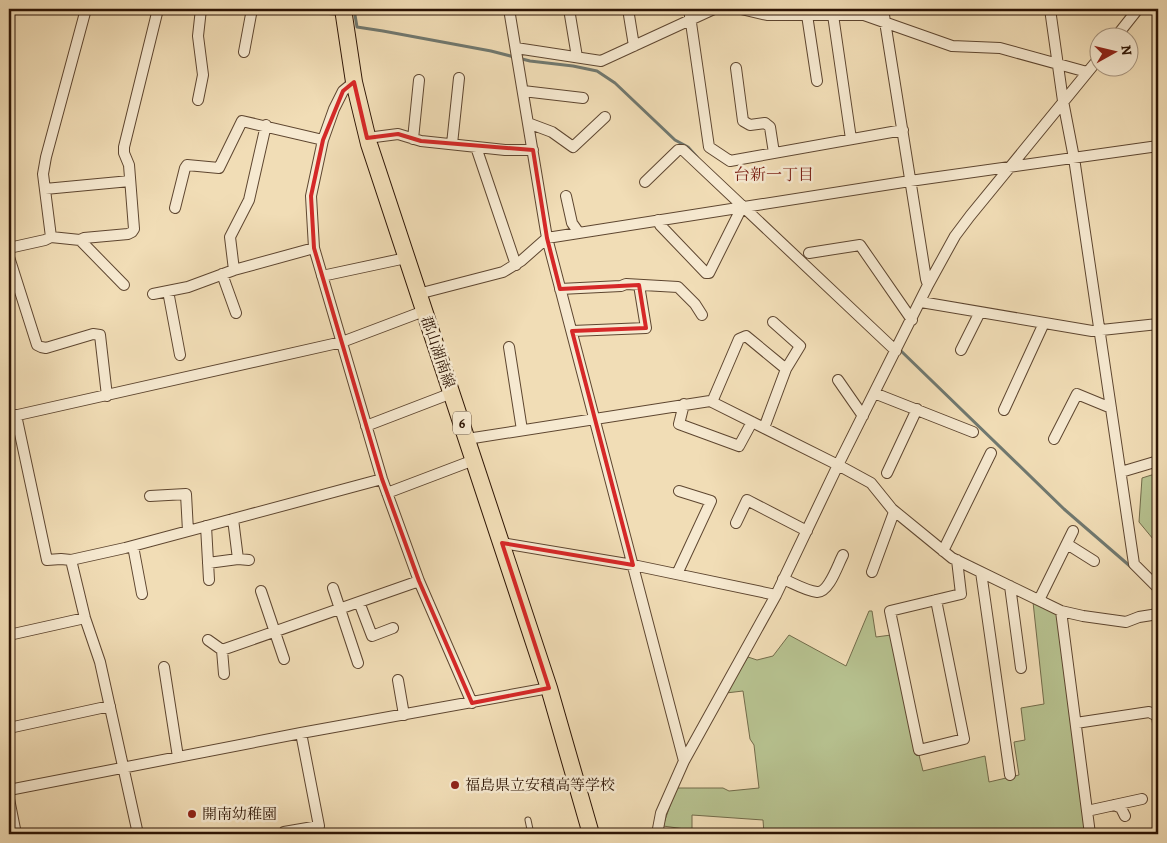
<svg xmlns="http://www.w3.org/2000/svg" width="1167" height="843" viewBox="0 0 1167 843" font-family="Alegreya,'Noto Serif JP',serif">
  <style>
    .green { fill: #b7c290; stroke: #726b4a }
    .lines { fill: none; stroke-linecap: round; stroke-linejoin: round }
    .stream { stroke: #70786f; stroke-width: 3 }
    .service-casing { stroke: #5e4630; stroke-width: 7 }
    .minor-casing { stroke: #5e4630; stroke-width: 12 }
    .primary-casing { stroke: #2d1404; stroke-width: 18 }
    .service { stroke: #f6e9d0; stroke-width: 5 }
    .minor { stroke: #f6e9d0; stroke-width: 10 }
    .primary { stroke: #f1ddb6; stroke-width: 16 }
    .marked { fill: none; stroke: #d62828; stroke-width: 4; stroke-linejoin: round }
    .poi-dot { fill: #8f2418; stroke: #f6e9d0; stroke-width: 2 }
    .labels { text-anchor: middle; stroke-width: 5; stroke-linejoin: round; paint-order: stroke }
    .shield { fill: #f6e9d0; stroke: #695441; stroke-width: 1 }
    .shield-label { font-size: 14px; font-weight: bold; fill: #2d1404 }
    .street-label { font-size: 15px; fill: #2d1404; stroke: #f6e9d0 }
    .poi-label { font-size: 15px; fill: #2d1404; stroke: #f6e9d0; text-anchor: start }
    .neighbourhood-label { font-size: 16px; fill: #7a1f14; stroke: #f6e9d0 }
  </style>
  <rect width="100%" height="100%" fill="#f1ddb6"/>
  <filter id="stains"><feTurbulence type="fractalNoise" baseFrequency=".004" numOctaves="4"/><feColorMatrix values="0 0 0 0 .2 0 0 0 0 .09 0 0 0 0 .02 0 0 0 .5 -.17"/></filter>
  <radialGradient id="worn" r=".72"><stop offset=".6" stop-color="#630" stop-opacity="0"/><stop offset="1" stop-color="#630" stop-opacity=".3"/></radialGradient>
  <path class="green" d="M1158 473V545L1139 522 1142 478Z
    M1033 602 1059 614 1086 834H764L763 820 692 815V830L663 826 676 788H723L729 791 759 788 754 745 750 739 743 691 726 693 748 657 757 660 773 656 789 635 846 666 869 611H872L876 637 891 635 916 755H919L923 771 985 756 989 782 1019 775 1014 742 1025 740 1021 708 1044 704Z"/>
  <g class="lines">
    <path class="stream" d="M354 9 357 27 383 31 491 51 530 61 573 66 597 71 615 83 675 140 688 147 697 157
      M899 349 1064 509 1131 567"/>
    <g class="service-casing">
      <path id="service" d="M528 820 531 834"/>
    </g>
    <g class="minor-casing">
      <path id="minor" d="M329 9 344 10
        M509 9 547 238 684 761
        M569 9 577 57
        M628 9 634 46
        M689 9 709 147 730 161 903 130
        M741 9 767 15H864L952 46 1000 48 1087 72
        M883 9 926 279 928 285
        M1050 9 1063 101 1074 158 1134 564 1158 588
        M807 15 817 81
        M833 15 851 139
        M1115 38 1138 9
        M516 48 601 61 714 9
        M244 52 252 9
        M736 68 743 121 750 125 765 123 770 127 774 153
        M354 82 343 91 334 109 323 140 311 196 314 248 382 479 419 581 472 703
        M523 91 583 98
        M198 100 203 75 198 36 201 9
        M528 123 552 132 573 147 605 117
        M367 138 398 134 421 141 505 150H533
        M413 139 419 80
        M452 144 459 78
        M476 147 516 265
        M645 182 678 150H683L896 351
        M45 189 130 181
        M566 196 572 223 579 233
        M175 208 185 168 187 165 219 168 242 121 323 140
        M658 220 660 225 706 273H709L742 207
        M51 237 80 240 124 285
        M80 240 84 238 128 234 132 232 134 229 129 165 124 153V147L158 9
        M9 248 45 240 51 237 43 174 46 157 86 9
        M809 253 860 245 912 320
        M9 257 37 345 41 347 46 348 93 334 100 335 107 396
        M234 270 230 237 249 200 266 125
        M222 274 236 313
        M322 276 406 258
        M560 289 621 286 626 284 678 287 695 304 702 315
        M168 291 180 355
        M153 294 188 287 234 270 314 248
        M418 294 503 272 521 261 547 238 910 181 1158 146
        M921 302 1092 331 1158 324
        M572 331 646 328 639 285
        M509 347 522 430
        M961 350 980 312
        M838 380 863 416
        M874 393 973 432
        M712 402 739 339 746 336 786 369
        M684 404 679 424 739 446 752 422
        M1004 410 1044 323
        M16 415 47 560 61 559 71 560 125 548 382 479
        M9 417 342 342 424 311
        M366 426 452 393
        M764 428 786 369 800 346 773 322
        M467 439 710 401 838 465 871 483 892 509 952 558 1061 611 1083 616 1126 622 1139 617 1158 614
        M1054 439 1077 394 1111 408
        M1121 472 1158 461
        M887 473 917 409
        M387 493 474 460
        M150 496 186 494 188 531
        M233 519 238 559
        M736 523 747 500 807 531
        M206 526 209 580
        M502 543 633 565 776 595
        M1067 544 1094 561
        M133 546 142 594
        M943 551 991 453
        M71 560 85 618 100 662 138 834
        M208 563 238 559 249 560
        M872 572 894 512
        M981 572 1010 775
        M677 574 711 501 679 491
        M783 579C793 583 806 591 817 592 829 593 838 564 843 555
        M1010 586 1021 668
        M333 588 358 663
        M261 591 284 659
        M936 600 964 739 919 750 890 611 961 594 957 560
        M1039 600 1073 531
        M359 602 372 636 393 628
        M1061 611 1090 834
        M9 635 85 618
        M208 640 222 650
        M164 667 178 757
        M224 674 222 650 419 581
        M398 680 404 715
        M1076 723 1149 712 1157 716 1158 723
        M9 728 110 706
        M9 790 301 733 549 688
        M9 799 16 834
        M1114 805 1121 808 1125 816
        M1087 811 1142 799
        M284 832 319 826 301 733
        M657 834 661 813 684 761 776 595 838 465 928 285 955 236 970 216 1100 57"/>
    </g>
    <g class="primary-casing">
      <path id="primary" d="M343 9 354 82 369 144 549 688 591 834"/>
    </g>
    <use href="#service" class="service"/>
    <use href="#minor" class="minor"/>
    <use href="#primary" class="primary"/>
  </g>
  <path class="marked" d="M354 82 367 138 398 134 421 141 533 150 547 238 560 289 639 285 646 328 572 331 633 565 502 543 549 688 472 703 419 581 382 479 314 248 311 196 323 140 343 91Z"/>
  <g class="poi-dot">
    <circle cx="455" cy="785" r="5"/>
    <circle cx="192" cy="814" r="5"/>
  </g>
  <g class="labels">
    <rect class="shield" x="453" y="411.5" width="18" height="23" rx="4"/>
    <g class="shield-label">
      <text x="462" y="428">6</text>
    </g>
    <g class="street-label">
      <text transform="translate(438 352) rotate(71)" y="5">郡山湖南線</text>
    </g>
    <g class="poi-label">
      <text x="465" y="790">福島県立安積高等学校</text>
      <text x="202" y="819">開南幼稚園</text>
    </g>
    <g class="neighbourhood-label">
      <text x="774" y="180">台新一丁目</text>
    </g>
  </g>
  <rect width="1167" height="843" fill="none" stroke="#f1ddb6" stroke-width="30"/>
  <rect x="10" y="10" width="1147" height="823" fill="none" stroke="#2d1404" stroke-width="2.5"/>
  <rect x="15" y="15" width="1137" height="813" fill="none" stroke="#2d1404"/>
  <g transform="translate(1114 52) rotate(82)"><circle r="24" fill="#f6e9d0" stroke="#a6947e"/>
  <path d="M0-4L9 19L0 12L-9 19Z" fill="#8f2418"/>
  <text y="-8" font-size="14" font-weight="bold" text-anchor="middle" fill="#2d1404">N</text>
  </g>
  <rect width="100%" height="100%" filter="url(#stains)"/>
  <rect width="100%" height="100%" fill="url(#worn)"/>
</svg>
